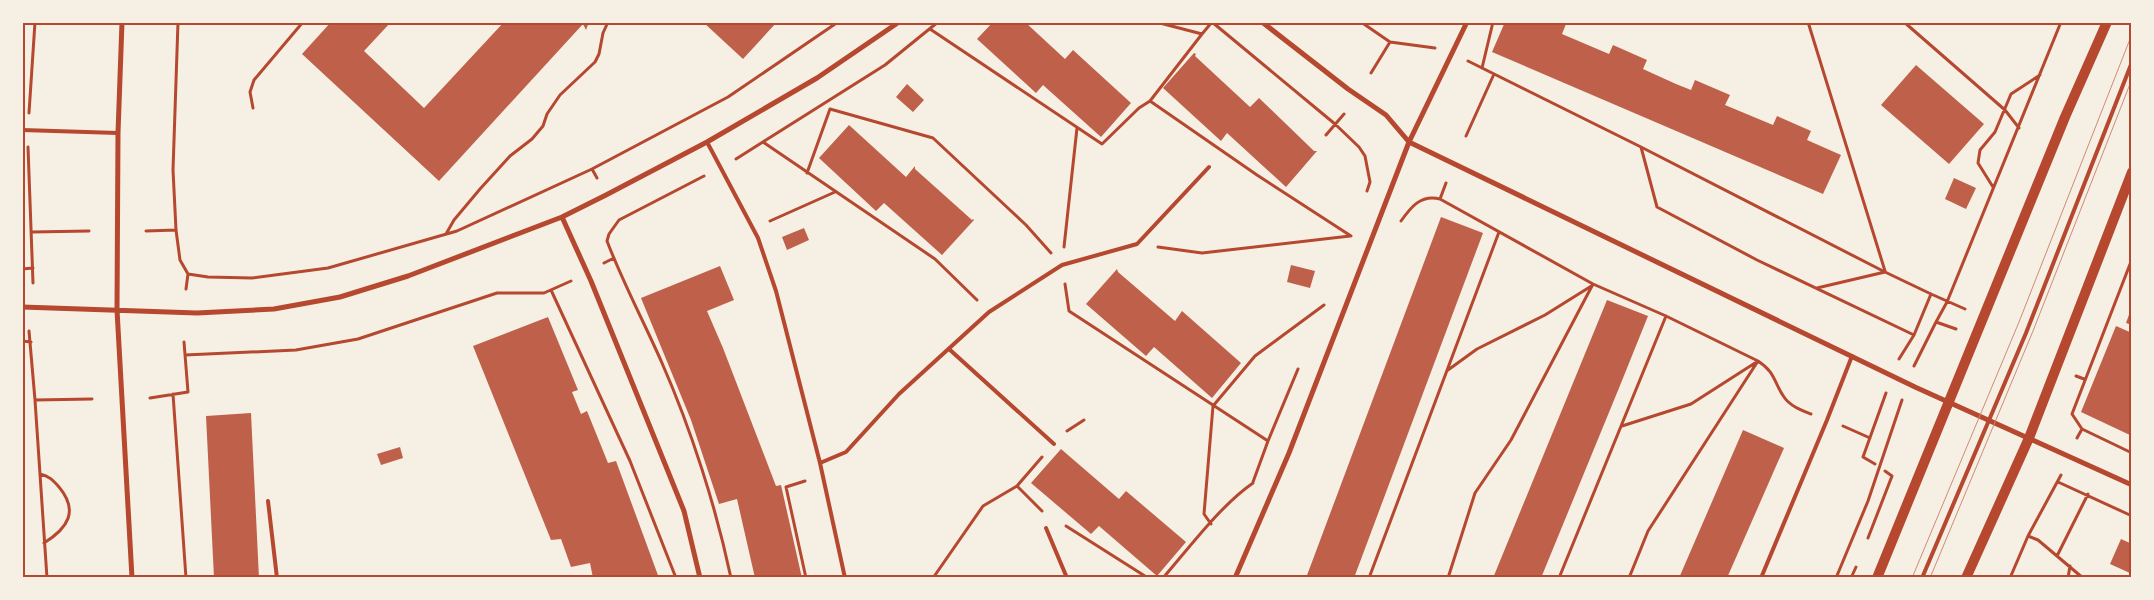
<svg xmlns="http://www.w3.org/2000/svg" width="2154" height="600" viewBox="0 0 2154 600" font-family="Mulish,sans-serif">
  <style>
    .building { fill: #bf614a }
    .lines { fill: none; stroke-linecap: round; stroke-linejoin: round }
    .path { stroke: #b5482f; stroke-width: 3 }
    .service { stroke: #b5482f; stroke-width: 4 }
    .minor { stroke: #b5482f; stroke-width: 5 }
    .secondary { stroke: #b5482f; stroke-width: 10 }
    .tram { stroke: #cf8b77; stroke-width: 1 }
    .neatline { fill: none; stroke: #b5482f; stroke-width: 2 }
  </style>
  <rect width="100%" height="100%" fill="#f6efe4"/>
  <path class="building" d="M331 22H391L364 51 424 108 504 22H589L586 30 583 24 439 181 302 54Z
    M703 22H777L743 59Z
    M993 22H1025L1065 59 1073 50 1131 103 1101 137 1043 85 1036 93 977 39Z
    M1505 22H1562L1566 24 1562 34 1609 54 1613 45 1647 60 1643 69 1676 84 1691 90 1695 80 1730 95 1725 105 1773 125 1777 116 1811 131 1807 140 1841 155 1823 194 1492 52Z
    M1194 53 1196 54 1195 56 1250 107 1259 98 1314 151H1317L1286 187 1227 133 1221 141 1163 88Z
    M1916 65 1984 124 1949 164 1881 105Z
    M907 84 924 100 913 112 896 97Z
    M849 125 906 177 915 166V169L972 220 973 219 974 220 942 255 884 203 876 211 819 158Z
    M1954 178 1976 188 1966 209 1945 199Z
    M1441 217 1483 233 1456 305 1354 578H1306Z
    M804 228 809 240 787 250 782 237Z
    M1291 265 1315 271 1310 288 1287 282Z
    M720 266 734 300 707 311 723 348 776 486 781 485 802 578H755L737 499 719 504 691 420 641 298Z
    M1117 269 1118 272 1175 321 1182 311 1241 363 1212 398 1154 347 1146 356 1086 304Z
    M1607 300 1648 316 1619 388 1541 578H1493Z
    M2131 309H2132V325L2126 323Z
    M548 317 578 390 572 392 581 414 587 411 608 463 616 461 659 578H593L590 563 571 567 561 539 551 540 473 346Z
    M2116 326 2132 333V436L2081 412Z
    M251 413 259 578H214L206 416Z
    M1743 430 1784 448 1727 578H1679Z
    M400 447 403 458 381 465 377 454Z
    M1061 449 1119 499 1126 491 1186 542 1157 576 1099 526 1091 534 1031 483Z
    M2121 539 2132 544V574L2110 564Z"/>
  <g class="lines">
    <path class="path" d="M178 22 173 170 176 230 180 260 188 274 186 289
      M1212 22 1335 124 1359 147 1365 156 1370 182 1367 191
      M1361 22 1390 42 1435 48
      M1808 22 1885 271
      M1904 22 2005 110 2019 128
      M930 29 1102 144 1139 108 1150 101 1257 175 1351 236
      M1202 34 1212 22
      M1468 61 1641 147 1657 207 1757 260 1914 335
      M1482 68 1493 22
      M1371 73 1390 42
      M1150 101 1202 34 1156 22
      M253 108 250 92 254 80 303 22
      M29 113 35 22
      M1326 135 1344 114
      M1466 136 1494 74
      M763 142 935 259 977 300
      M28 147 33 283
      M1641 147 1885 272
      M736 159 885 65 938 22
      M592 169 597 178
      M807 173 830 109 933 138 1026 225 1051 253
      M704 176 619 220 609 234 607 241C623 283 644 322 662 363 691 429 716 507 731 578
      M1993 187 1978 163 1980 150 1995 132 2011 94 2040 75
      M1440 199 1593 284 1666 316 1758 361C1776 373 1773 381 1784 397 1790 406 1801 410 1811 414
      M770 221 835 192
      M1401 221C1411 207 1421 194 1440 199L1446 183
      M146 231 176 230
      M32 232 89 231
      M446 234 454 220 480 189 510 156 532 139 543 126 547 114 560 95 595 62 599 54 603 33 608 22
      M1064 247 1077 128
      M1158 247 1202 253 1350 236
      M2132 259 2072 414 2082 429 2132 453
      M604 263 614 258
      M22 269 33 268
      M188 274 208 277 252 278 328 268 457 231 592 169 728 97 838 22
      M1065 284 1069 311 1268 441
      M1817 288 1885 272 1931 294 1965 309
      M551 290 630 461 676 578
      M1936 322 1947 302 2061 22
      M29 331 35 400 92 399
      M22 341 31 342
      M185 355 296 350 358 339 497 293H544L571 281
      M1899 359 1914 335 1931 294
      M1914 366 1936 322 1956 329
      M1448 370 1477 349 1545 315 1593 285
      M2076 376 2084 379
      M173 394 186 578
      M150 398 188 392 184 342
      M35 400 47 578
      M1622 426 1691 404 1755 363
      M1843 426 1870 438
      M1067 431 1084 420
      M2077 438 2082 429
      M1875 464 1863 457 1886 393
      M40 474C49 476 53 480 59 487 79 511 68 528 44 543
      M805 481 786 487 806 578
      M1253 482 1268 441 1298 369
      M2058 482 2132 516
      M1042 511 1017 486 1042 457
      M1211 524 1204 514 1213 406 1255 356 1324 305
      M1066 526 1148 578
      M2028 536 2038 540 2083 578
      M1868 538 1892 476 1885 471
      M2057 556 2088 494
      M933 578 983 506 1017 486
      M1163 578C1189 548 1221 505 1253 483
      M1369 578 1499 232
      M1448 578 1475 493 1511 440 1593 284
      M1559 578 1666 316
      M1629 578 1648 531 1758 361
      M1836 578 1868 501 1902 400
      M1851 578 1856 567
      M2010 578 2028 536 2061 475
      M2068 578 2070 566"/>
    <path class="service" d="M22 130 118 133
      M707 142 758 238 776 291 820 463 845 578
      M949 349 1054 444
      M820 463 846 452 899 394 989 312 1062 265 1137 244 1209 167
      M268 501 277 578
      M1046 528 1067 578
      M1761 578 1827 420 1852 356
      M1922 578 2026 333 2132 62"/>
    <path class="minor" d="M122 22 118 133 117 310 132 578
      M1262 22 1348 89 1386 115 1409 142 1915 387 2132 485
      M562 217 591 281 684 511 700 578
      M22 307 197 313 274 309 340 297 408 276 562 217 606 195 707 142 817 78 899 22
      M1235 578 1289 453 1409 142 1467 22"/>
    <path class="secondary" d="M1877 578 2065 117 2107 22
      M1966 578 2029 438 2132 172"/>
    <path class="tram" d="M1912 578 2019 322 2132 34
      M1930 578 2033 331 2132 79"/>
  </g>
  <rect width="2154" height="600" fill="none" stroke="#f6efe4" stroke-width="48"/>
  <rect x="24" y="24" width="2106" height="552" class="neatline"/>
</svg>
